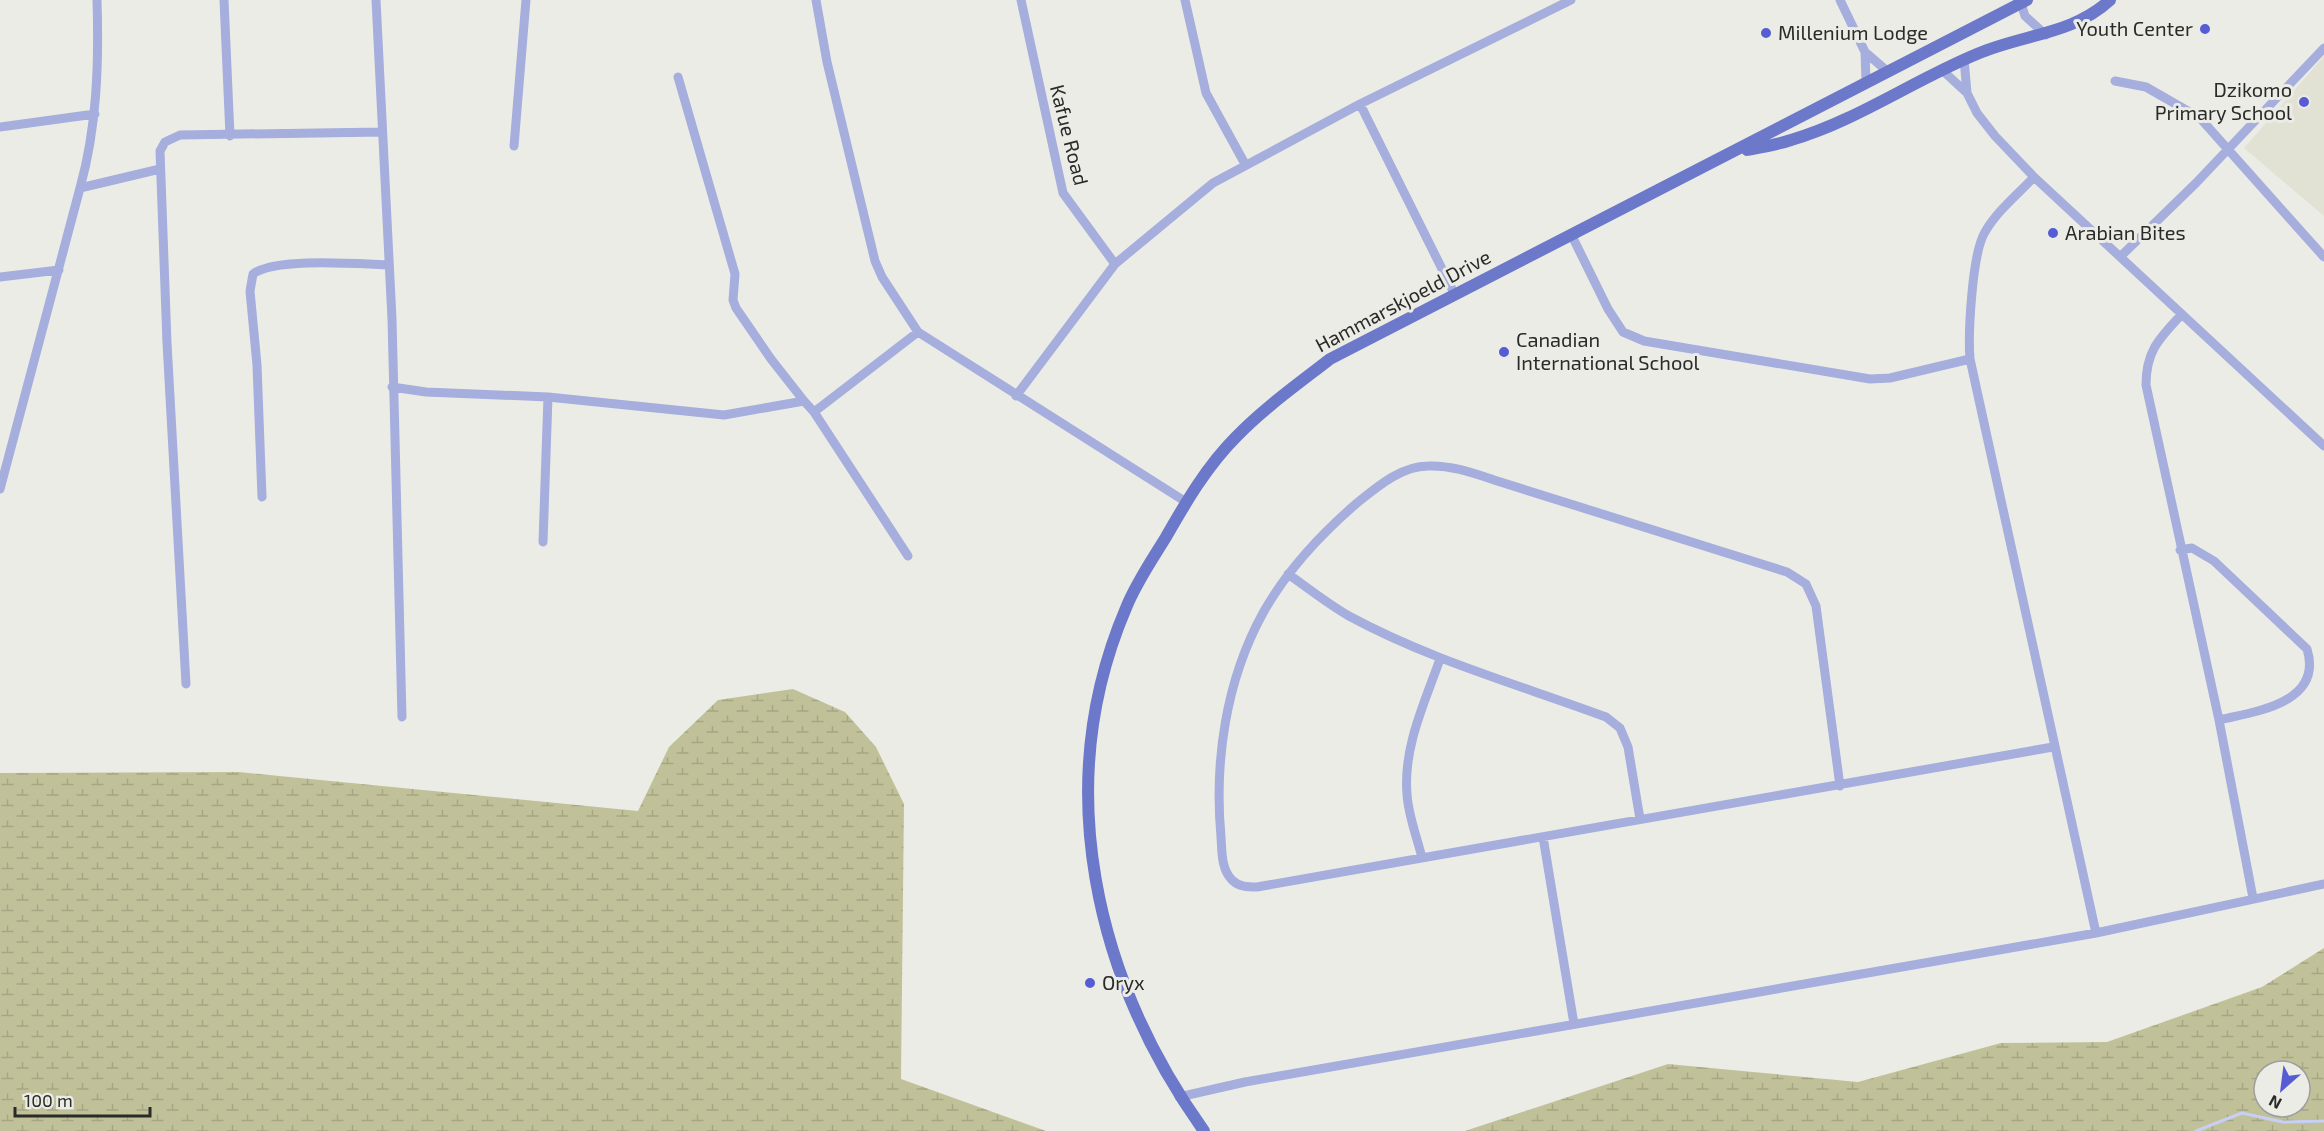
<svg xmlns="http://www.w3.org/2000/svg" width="2324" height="1131" viewBox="0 0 2324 1131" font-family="'Exo 2',sans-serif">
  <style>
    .built { fill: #e1e1d4 }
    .wetland { fill: url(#wetland-marsh); fill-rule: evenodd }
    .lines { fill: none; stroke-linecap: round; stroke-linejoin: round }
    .stream { stroke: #c7cff5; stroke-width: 3 }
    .minor { stroke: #a5aedc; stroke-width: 9 }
    .major { stroke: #6c78ca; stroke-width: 12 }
    .poi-dot { fill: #565dd4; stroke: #ecece7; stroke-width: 2 }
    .labels { text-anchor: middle; stroke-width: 6; stroke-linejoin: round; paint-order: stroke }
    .poi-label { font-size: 20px; fill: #2a2a28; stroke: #ecece7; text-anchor: start }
    .street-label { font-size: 20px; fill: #2a2a28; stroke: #ecece7 }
  </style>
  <defs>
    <pattern id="wetland-marsh" width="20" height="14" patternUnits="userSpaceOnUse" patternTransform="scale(1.5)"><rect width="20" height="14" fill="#c1c199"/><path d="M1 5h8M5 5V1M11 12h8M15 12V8" fill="none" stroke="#a6a684"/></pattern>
  </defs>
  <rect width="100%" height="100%" fill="#ecece7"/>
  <path class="built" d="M2324 56V216L2244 148Z"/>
  <path class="wetland" d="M793 689 845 712 876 747 904 804 901 1079 1046 1131H0V773L239 772 638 811 669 747 718 700Z
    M2324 948V1131H1465L1668 1064 1858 1082 2001 1043 2107 1042 2262 987ZM2264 1071H2300V1107H2264Z"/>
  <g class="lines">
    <path class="stream" d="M2196 1131 2242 1113 2283 1122 2324 1121"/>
    <path class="minor" d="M224 0 230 136
      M376 0 392 319 402 717
      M816 0 827 62 875 261 882 277 918 332 1186 502
      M1021 0 1063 193 1115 264
      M1185 0 1206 93 1245 164
      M1840 0 1865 52 1866 81
      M2020 0 2025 16 2046 35
      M1865 52 1887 71
      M1964 59 1967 93
      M1942 70 1967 93 1977 113 1995 136 2034 177 2324 446
      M678 77 735 274 733 300 736 308 771 359 804 401
      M2115 81 2146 87 2200 118 2324 257
      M1360 104 1455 295
      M0 127 95 114
      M514 146 526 0
      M2034 177C2018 194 1997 211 1985 232 1972 253 1968 334 1970 359L2096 933
      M80 188C97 127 99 64 97 0
      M1572 236 1608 309 1623 332 1644 341 1870 379 1890 378 1970 359
      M2121 256 2196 183 2324 48
      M0 277 59 270
      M2182 314C2160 338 2146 350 2146 385L2219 720 2253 898
      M392 387 426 392 548 397 724 415 804 401 814 412
      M1016 396 1115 264 1213 183 1360 104 1571 0
      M0 489 80 188 160 169
      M262 497 257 365 250 291 253 274C276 257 359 264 389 265
      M543 542 548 397
      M2180 550 2192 548 2214 561 2307 649C2324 704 2252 712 2219 720
      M908 556 814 412 918 332
      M1288 574C1308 588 1328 604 1349 616 1430 660 1520 685 1606 717L1620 728 1628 747 1640 819
      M186 684 167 343 160 151 165 142 180 135 382 132
      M1840 786 1816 606 1806 584 1787 572 1494 480C1473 473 1451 465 1428 466 1401 466 1377 487 1357 503 1321 534 1287 570 1263 613 1226 680 1214 761 1221 837 1222 851 1221 869 1232 880 1239 887 1248 887 1257 887L2053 747
      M1543 837 1574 1024
      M1422 858C1417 837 1408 815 1407 794 1403 747 1425 702 1440 659
      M1179 1097 1245 1082 2096 933 2324 884"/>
    <path class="major" d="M1747 150C1761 147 1777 145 1791 140 1856 121 1914 80 1977 54 2023 34 2072 35 2110 0
      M1204 1131C1095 978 1050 786 1126 608 1136 583 1152 560 1166 537 1186 502 1207 466 1236 437 1264 408 1298 384 1330 359L2027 0"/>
  </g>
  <g class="poi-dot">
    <circle cx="2205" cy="29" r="6"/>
    <circle cx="1766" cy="33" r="6"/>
    <circle cx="2304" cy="102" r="6"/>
    <circle cx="2053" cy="233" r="6"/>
    <circle cx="1504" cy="352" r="6"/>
    <circle cx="1090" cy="983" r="6"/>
  </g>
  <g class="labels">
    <g class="poi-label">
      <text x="2193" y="36" text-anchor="end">Youth Center</text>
      <text x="1778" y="40">Millenium Lodge</text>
      <text x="2292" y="97" text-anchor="end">Dzikomo<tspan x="2292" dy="23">Primary School</tspan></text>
      <text x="2065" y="240">Arabian Bites</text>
      <text x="1516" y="347">Canadian<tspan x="1516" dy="23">International School</tspan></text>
      <text x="1102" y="990">Oryx</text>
    </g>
    <g class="street-label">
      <text transform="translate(1069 135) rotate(76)" y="7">Kafue Road</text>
      <text transform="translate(1403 301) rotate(-28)" y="7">Hammarskjoeld Drive</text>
    </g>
  </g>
  <g transform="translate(2282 1089) rotate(208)"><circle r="28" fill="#ecece7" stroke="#9e9e9b" stroke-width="1.5"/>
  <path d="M0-4.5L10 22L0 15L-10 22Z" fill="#565dd4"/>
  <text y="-9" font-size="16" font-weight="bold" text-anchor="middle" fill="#2a2a28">N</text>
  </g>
  <path d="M15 1107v9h135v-9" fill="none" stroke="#2a2a28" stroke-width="3"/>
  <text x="24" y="1107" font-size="18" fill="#2a2a28" stroke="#ecece7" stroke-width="4.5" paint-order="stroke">100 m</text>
</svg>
